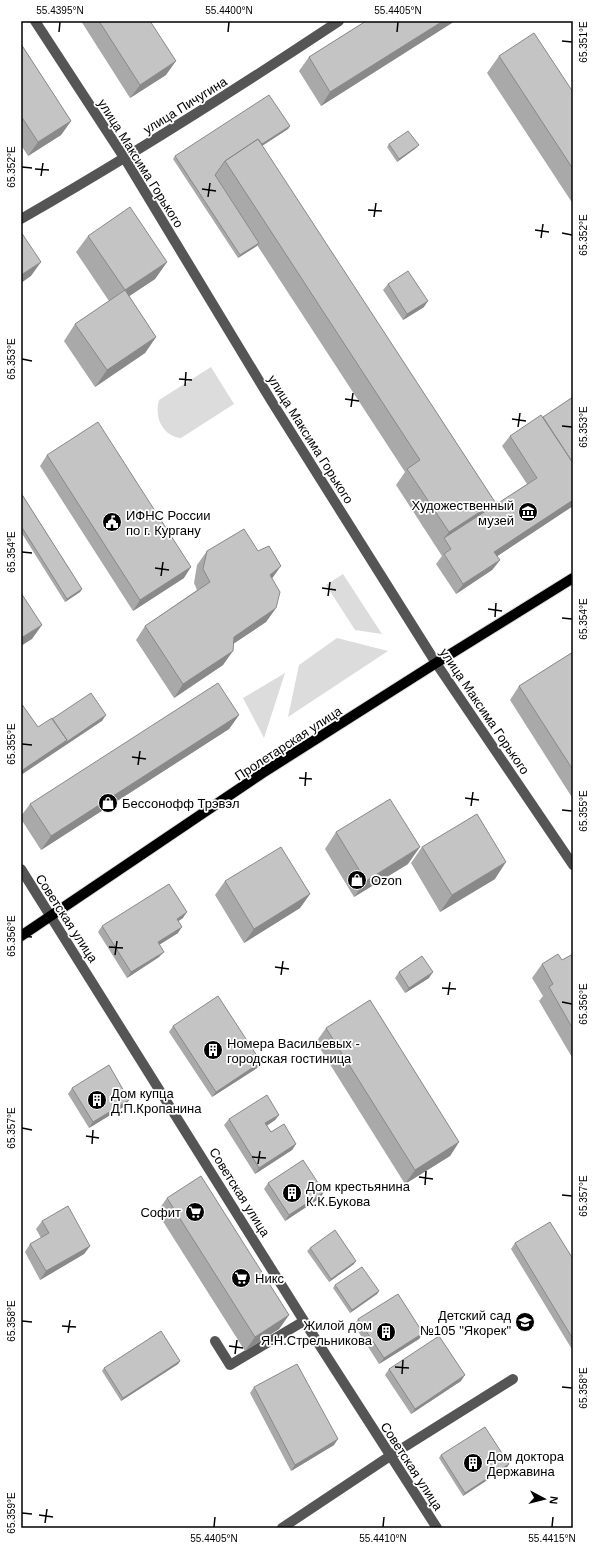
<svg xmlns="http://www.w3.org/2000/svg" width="594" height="1549" viewBox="0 0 594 1549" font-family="Arial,sans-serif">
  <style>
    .green { fill: #dcdcdc }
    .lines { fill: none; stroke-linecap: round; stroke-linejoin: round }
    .major-casing { stroke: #dbdbdb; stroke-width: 12 }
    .minor { stroke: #555; stroke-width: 10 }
    .major { stroke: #000; stroke-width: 10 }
    .wall { fill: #a9a9a9 }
    .shaded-wall { fill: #898989 }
    .building { fill: #c4c4c4; stroke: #898989 }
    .ticks { fill: none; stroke: #000; stroke-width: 1.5 }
    .labels { text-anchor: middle; stroke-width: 3.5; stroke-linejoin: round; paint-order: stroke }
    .street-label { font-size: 13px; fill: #000; stroke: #fff }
    .poi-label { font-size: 13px; fill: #000; stroke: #fff; text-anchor: start }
    .neatline { fill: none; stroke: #000; stroke-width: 1.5 }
    .ticks-label { font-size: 10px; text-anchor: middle; fill: #000 }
  </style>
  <rect width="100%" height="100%" fill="#fff"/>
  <path class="green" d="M211 367 234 404 181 438C162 436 154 416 159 400Z
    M343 574 382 634 355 630 326 585Z
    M337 638 388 651 288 717 299 665Z
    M285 673 264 738 243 698Z"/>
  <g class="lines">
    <g class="major-casing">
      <path id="major" d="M21 936 261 774 436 663 573 578"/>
    </g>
    <path class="minor" d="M35 21 125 159 272 402 436 663 573 865
      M21 219C129 157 235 90 339 21
      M21 869 304 1321 437 1528
      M215 1341 230 1365 304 1321
      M282 1528 390 1456 513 1379"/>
    <use href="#major" class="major"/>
  </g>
  <path class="wall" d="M81 21H150L166 75 130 98Z
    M366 21H455L321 106 299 71 309 57Z
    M21 44 71 121 61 135 28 156 21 145Z
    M499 56 573 92V204L487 73Z
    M290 126 288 129 262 146 495 502 491 508 527 484 502 446 510 436 543 417 573 397V506L497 556 500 560 492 570 456 594 436 564 442 556 396 485 405 472 257 245 238 258 173 159 175 156Z
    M389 144 416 148 397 162 387 147Z
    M88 236 167 262 155 279 129 296 156 337 145 353 95 387 64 341 75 324 109 301 76 252Z
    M388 284 424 307 403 320 383 290Z
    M47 455 184 578 133 611 40 466Z
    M21 493 82 589 80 592 65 602 21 532Z
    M207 551 272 579 276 608 266 622 233 644 223 665 174 698 136 640 145 626 197 590 194 583 197 565Z
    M573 652V799L510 700 519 686Z
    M239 715 229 729 41 850 21 819V816L30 804Z
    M336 832 408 864 354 897 325 849Z
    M422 847 495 879 440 912 411 863Z
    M225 881 310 894 300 908 244 943 215 895Z
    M183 918 178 921V933L159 945V957L127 978 98 932 102 926Z
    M573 954V1059L539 1001 543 996 532 978 542 964 562 960Z
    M399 972 429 978 405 993 395 978Z
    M173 1026 257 1068 212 1097 169 1032Z
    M326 1028 459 1142 450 1156 405 1184 316 1042Z
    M72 1088 125 1106 89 1128 68 1094Z
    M279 1115 275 1120 267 1126 271 1132 296 1144 292 1150 255 1174 224 1125 229 1119Z
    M268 1183 320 1198 285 1221 264 1189Z
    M167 1198 289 1315 279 1329 245 1351 157 1212Z
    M42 1221 90 1246 84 1254 40 1280 25 1252 30 1244 41 1238 36 1229Z
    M515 1243 573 1259V1351L511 1249Z
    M310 1248 354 1264 329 1282 307 1251Z
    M335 1285 379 1291 377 1294 350 1313 333 1288Z
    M358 1319 423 1333 419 1339 379 1364 354 1325Z
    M180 1361 178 1364 121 1401 102 1371 104 1368Z
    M389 1369 461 1381 411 1414 385 1375Z
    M254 1387 334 1445 291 1471 250 1393Z
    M441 1455 509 1464 507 1467 463 1496 439 1458Z"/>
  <path class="shaded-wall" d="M443 21H455L321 106 330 92Z
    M176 61 166 75 130 98 140 85Z
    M71 121 61 135 28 156 38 142Z
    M290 126 288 129 229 167 228 166Z
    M419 145 416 148 397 162 399 159Z
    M259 243 257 246 238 258 240 255Z
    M41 262 31 276 21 283V275Z
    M167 262 155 279 113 307 125 290Z
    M428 301 424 307 403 320 407 314Z
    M156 337 145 353 95 387 107 370Z
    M573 500V506L487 563 494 552Z
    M495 502 484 519 444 538 449 532Z
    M500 560 492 570 456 594 463 584Z
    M281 566 271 580 270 575Z
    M191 567 184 578 133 611 140 600Z
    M82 589 80 592 65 602 67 599Z
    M276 608 266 622 224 650 234 637Z
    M42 625 32 639 21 646V638Z
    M233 651 223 665 174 698 183 684Z
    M106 715 102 721 21 775V771L67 740Z
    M239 715 229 729 41 850 51 836Z
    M420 847 408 864 354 897 366 881Z
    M506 862 495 879 440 912 452 895Z
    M310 894 300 908 244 943 254 929Z
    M187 912 183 918 173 925 177 919Z
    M182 927 178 933 154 948 158 942Z
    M164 952 159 957 127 978 131 972Z
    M433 972 429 978 405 993 409 988Z
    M261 1062 257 1068 212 1097 216 1092Z
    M129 1100 125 1106 89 1128 93 1122Z
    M279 1115 275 1120 261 1129 265 1123Z
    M459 1142 450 1156 405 1184 415 1170Z
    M296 1144 292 1150 255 1174 259 1168Z
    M324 1192 320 1198 285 1221 289 1215Z
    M90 1246 84 1254 40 1280 46 1271Z
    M356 1261 354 1264 329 1282 331 1279Z
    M379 1291 377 1294 350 1313 352 1310Z
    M289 1315 279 1329 245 1351 255 1337Z
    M423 1333 419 1339 379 1364 384 1358Z
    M180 1361 178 1364 121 1401 123 1398Z
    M465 1375 461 1381 411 1414 415 1409Z
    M338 1439 334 1445 291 1471 295 1465Z
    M509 1464 507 1467 463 1496 465 1493Z"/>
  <path class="building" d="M99 21H150L176 61 140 85Z
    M366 21H443L330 92 309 57Z
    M534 33 573 92V169L499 56Z
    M21 44 71 121 38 142 21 116Z
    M269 95 290 126 262 144 258 139 225 161 215 175 259 243 240 255 175 156Z
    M408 131 419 145 399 159 389 144Z
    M258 139 495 502 449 532 407 469 420 460 225 161Z
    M130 207 167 262 125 290 88 236Z
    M21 232 41 262 21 275Z
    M408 271 428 301 407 314 388 284Z
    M125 290 156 337 107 370 75 324Z
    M573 397V463L543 417Z
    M541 415 573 463V500L494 552 500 560 463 584 444 554 451 549 444 538 537 478 510 436Z
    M98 422 191 567 140 600 47 455Z
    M21 493 82 589 67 599 21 526Z
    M244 529 258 551 269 546 281 566 270 575 280 592 276 608 234 637 233 651 183 684 145 626 210 582 203 569 207 551Z
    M21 593 42 625 21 638Z
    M573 652V770L519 686Z
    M218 683 239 715 51 836 30 804Z
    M91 693 106 715 65 743 67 740 52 719Z
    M21 703 38 727 52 718 67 740 21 771Z
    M390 799 420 847 366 881 336 832Z
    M477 814 506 862 452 895 422 847Z
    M281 847 310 894 254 929 225 881Z
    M169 884 187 912 177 919 182 927 158 942 164 952 131 972 102 926Z
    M558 954 562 960 573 954V1029L549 987 553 984 542 964Z
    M422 956 433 972 409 988 399 972Z
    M218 996 261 1062 216 1092 173 1026Z
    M370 1000 459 1142 415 1170 326 1028Z
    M109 1065 129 1100 93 1122 72 1088Z
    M267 1095 279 1115 265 1123 271 1132 284 1124 296 1144 259 1168 229 1119Z
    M303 1160 324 1192 289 1215 268 1183Z
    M201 1176 289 1315 255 1337 167 1198Z
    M68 1206 90 1246 46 1271 30 1244 49 1233 42 1221Z
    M550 1222 573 1259V1339L515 1243Z
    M335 1230 356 1261 331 1279 310 1248Z
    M362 1267 379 1291 352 1310 335 1285Z
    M398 1294 423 1333 384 1358 358 1319Z
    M161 1331 180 1361 123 1398 104 1368Z
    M439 1336 465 1375 415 1409 389 1369Z
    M297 1364 338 1439 295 1465 254 1387Z
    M485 1427 509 1464 465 1493 441 1455Z"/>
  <path class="ticks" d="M59 32 60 22M228 32 229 22M397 32 398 22M562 41 572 42M22 167 32 168M35 169 49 170M41 176 43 163M202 189 216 191M208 197 210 183M368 210 382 211M374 217 376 203M535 230 549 232M562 233 572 235M541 238 543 224M22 359 32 361M179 379 192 380M185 386 186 372M345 399 359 401M351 407 353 393M512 419 526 421M562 426 572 427M518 427 520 413M22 552 32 553M155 568 169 570M161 576 163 562M322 588 336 590M328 596 330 582M488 609 502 611M495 617 496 603M562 618 572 619M22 744 32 745M132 757 146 759M138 765 140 751M299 778 312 779M305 786 306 772M465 798 479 800M471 806 473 792M562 810 572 811M22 936 32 937M109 947 123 948M115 955 117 941M275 967 289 969M281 975 283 961M442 988 456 989M448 995 450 982M562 1002 572 1004M22 1128 32 1130M86 1136 99 1138M92 1144 93 1130M252 1157 266 1158M258 1164 260 1151M419 1177 433 1179M425 1185 426 1171M562 1195 572 1196M22 1321 32 1322M62 1326 76 1327M68 1333 70 1320M229 1346 243 1348M235 1354 237 1340M395 1367 409 1368M402 1374 403 1360M562 1387 572 1388M22 1513 32 1514M39 1515 53 1517M45 1523 47 1509M214 1527 215 1517M383 1527 384 1517M552 1527 553 1517"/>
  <defs>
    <g id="museum-disc" transform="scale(1)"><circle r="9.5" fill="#000" stroke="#fff"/><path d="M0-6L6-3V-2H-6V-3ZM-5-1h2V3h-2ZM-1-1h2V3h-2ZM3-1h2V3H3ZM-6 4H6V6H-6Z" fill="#fff"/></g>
    <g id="civic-disc" transform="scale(1)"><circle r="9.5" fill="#000" stroke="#fff"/><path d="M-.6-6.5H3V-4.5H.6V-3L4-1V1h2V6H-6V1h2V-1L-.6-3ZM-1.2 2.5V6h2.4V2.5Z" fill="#fff"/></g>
    <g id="shop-disc" transform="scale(1)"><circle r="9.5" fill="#000" stroke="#fff"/><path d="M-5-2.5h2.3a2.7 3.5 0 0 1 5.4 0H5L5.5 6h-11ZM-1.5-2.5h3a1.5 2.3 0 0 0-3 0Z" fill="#fff"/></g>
    <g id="building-disc" transform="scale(1)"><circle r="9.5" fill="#000" stroke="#fff"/><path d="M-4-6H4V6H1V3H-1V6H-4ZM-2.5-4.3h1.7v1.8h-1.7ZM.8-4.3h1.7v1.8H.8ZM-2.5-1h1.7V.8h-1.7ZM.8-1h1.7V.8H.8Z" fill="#fff"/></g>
    <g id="supermarket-disc" transform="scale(1)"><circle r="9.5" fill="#000" stroke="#fff"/><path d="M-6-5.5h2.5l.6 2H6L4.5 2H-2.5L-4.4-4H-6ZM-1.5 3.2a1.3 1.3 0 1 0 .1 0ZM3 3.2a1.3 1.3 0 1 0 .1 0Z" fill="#fff"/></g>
    <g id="school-disc" transform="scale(1)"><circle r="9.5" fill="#000" stroke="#fff"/><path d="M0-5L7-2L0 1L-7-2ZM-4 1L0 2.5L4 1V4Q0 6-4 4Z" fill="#fff"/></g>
  </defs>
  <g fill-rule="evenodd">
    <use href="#museum-disc" x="528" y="512"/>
    <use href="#civic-disc" x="112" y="522"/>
    <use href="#shop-disc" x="108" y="803"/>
    <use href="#shop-disc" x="357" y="880"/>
    <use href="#building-disc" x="213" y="1050"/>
    <use href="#building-disc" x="97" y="1100"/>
    <use href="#building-disc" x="292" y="1193"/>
    <use href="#supermarket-disc" x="195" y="1212"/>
    <use href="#supermarket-disc" x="241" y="1278"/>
    <use href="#school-disc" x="525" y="1322"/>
    <use href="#building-disc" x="386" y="1332"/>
    <use href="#building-disc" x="473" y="1463"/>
  </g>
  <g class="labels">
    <g class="street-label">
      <text transform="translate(185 105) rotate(-32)" y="5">улица Пичугина</text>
      <text transform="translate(141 163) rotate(58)" y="5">улица Максима Горького</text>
      <text transform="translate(311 439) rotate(58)" y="5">улица Максима Горького</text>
      <text transform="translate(485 711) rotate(56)" y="5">улица Максима Горького</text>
      <text transform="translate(288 743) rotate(-33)" y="5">Пролетарская улица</text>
      <text transform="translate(67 918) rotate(57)" y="5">Советская улица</text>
      <text transform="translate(240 1192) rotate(58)" y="5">Советская улица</text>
      <text transform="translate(412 1466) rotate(57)" y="5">Советская улица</text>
    </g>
    <g class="poi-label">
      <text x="514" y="510" text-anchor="end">Художественный<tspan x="514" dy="15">музей</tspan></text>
      <text x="126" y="520">ИФНС России<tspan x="126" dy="15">по г. Кургану</tspan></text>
      <text x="122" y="808">Бессонофф Трэвэл</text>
      <text x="371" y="885">Ozon</text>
      <text x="227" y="1048">Номера Васильевых -<tspan x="227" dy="15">городская гостиница</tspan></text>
      <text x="111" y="1098">Дом купца<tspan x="111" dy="15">Д.П.Кропанина</tspan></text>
      <text x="306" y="1191">Дом крестьянина<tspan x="306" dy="15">К.К.Букова</tspan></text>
      <text x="181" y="1217" text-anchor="end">Софит</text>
      <text x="255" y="1283">Никс</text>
      <text x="511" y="1320" text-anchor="end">Детский сад<tspan x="511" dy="15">№105 "Якорек"</tspan></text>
      <text x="372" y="1330" text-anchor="end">Жилой дом<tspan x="372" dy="15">Я.Н.Стрельникова</tspan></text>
      <text x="487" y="1461">Дом доктора<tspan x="487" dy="15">Державина</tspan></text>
    </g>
  </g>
  <rect width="594" height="1549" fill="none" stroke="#ffffff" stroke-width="44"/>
  <g transform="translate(544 1499) rotate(97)" stroke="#ffffff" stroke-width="3" paint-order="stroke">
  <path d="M0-3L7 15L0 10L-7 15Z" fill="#000000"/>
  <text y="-6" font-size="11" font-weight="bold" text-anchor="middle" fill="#000000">N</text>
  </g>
  <rect x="22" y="22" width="550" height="1505" class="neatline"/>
  <g class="ticks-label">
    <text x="60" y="14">55.4395°N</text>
    <text x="229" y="14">55.4400°N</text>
    <text x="398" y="14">55.4405°N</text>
    <text transform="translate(583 42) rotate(-90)" y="4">65.351°E</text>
    <text transform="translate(11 167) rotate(-90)" y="4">65.352°E</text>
    <text transform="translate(583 235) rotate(-90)" y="4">65.352°E</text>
    <text transform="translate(11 359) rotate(-90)" y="4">65.353°E</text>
    <text transform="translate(583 427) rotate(-90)" y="4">65.353°E</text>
    <text transform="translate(11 552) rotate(-90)" y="4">65.354°E</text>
    <text transform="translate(583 619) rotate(-90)" y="4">65.354°E</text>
    <text transform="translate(11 744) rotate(-90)" y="4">65.355°E</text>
    <text transform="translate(583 811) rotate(-90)" y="4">65.355°E</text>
    <text transform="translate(11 936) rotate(-90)" y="4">65.356°E</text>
    <text transform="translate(583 1004) rotate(-90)" y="4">65.356°E</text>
    <text transform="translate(11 1128) rotate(-90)" y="4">65.357°E</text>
    <text transform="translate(583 1196) rotate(-90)" y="4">65.357°E</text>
    <text transform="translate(11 1321) rotate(-90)" y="4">65.358°E</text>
    <text transform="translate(583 1388) rotate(-90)" y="4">65.358°E</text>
    <text transform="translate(11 1513) rotate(-90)" y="4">65.359°E</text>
    <text x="214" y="1542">55.4405°N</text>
    <text x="383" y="1542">55.4410°N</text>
    <text x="552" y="1542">55.4415°N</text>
  </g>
</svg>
